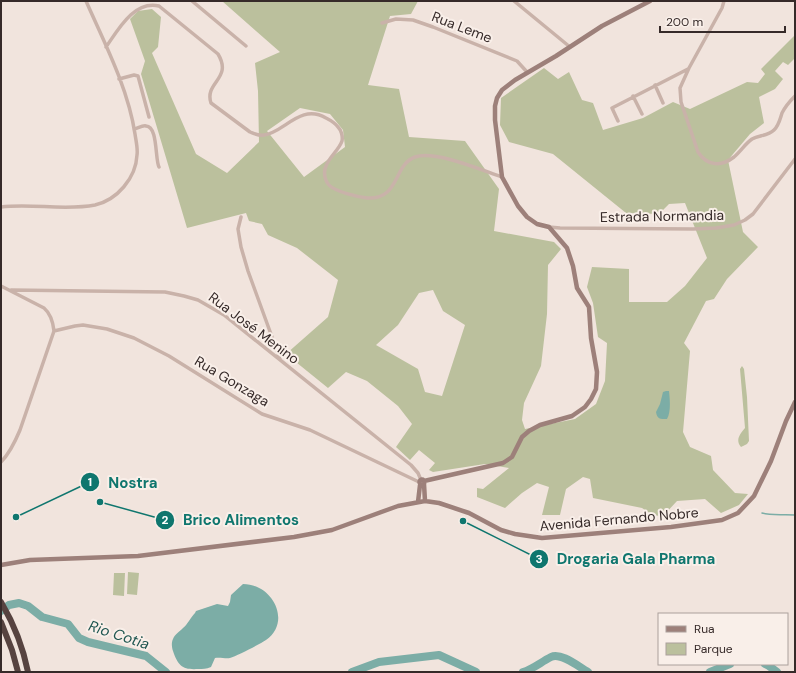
<svg xmlns="http://www.w3.org/2000/svg" width="796" height="673" viewBox="0 0 796 673" font-family="'DM Sans',sans-serif">
  <style>
    .green { fill: #bbc09d; fill-rule: evenodd }
    .water { fill: #7cada6 }
    .lines { fill: none; stroke-linecap: round; stroke-linejoin: round }
    .stream { stroke: #7cada6; stroke-width: 1.5 }
    .river { stroke: #7cada6; stroke-width: 8 }
    .street { stroke: #c9b2a9; stroke-width: 3.5 }
    .secondary { stroke: #9d807a; stroke-width: 4.5 }
    .highway { stroke: #574340; stroke-width: 6 }
    .labels { text-anchor: middle; stroke-width: 4; stroke-linejoin: round; paint-order: stroke }
    .street-label { font-size: 14px; fill: #362a29; stroke: #f9efe9 }
    .water-label { font-size: 15px; font-style: italic; fill: #1f5650; stroke: #f9efe9 }
    .leader { fill: none; stroke: #0f766e; stroke-width: 1.5 }
    .callout-dot { fill: #0f766e; stroke: #f9efe9; stroke-width: 1.5 }
    .mark-label { font-size: 12px; text-anchor: middle; font-weight: bold; fill: #fff }
    .callout-label { font-size: 15px; text-anchor: middle; font-weight: bold; fill: #0f766e; stroke: #f9efe9; stroke-width: 4; stroke-linejoin: round; paint-order: stroke }
  </style>
  <rect width="100%" height="100%" fill="#f1e4dd"/>
  <path class="green" d="M222 1H418L411 14 390 16 368 85 399 89 409 137 465 141 499 189 494 231 554 242 561 249 548 265 547 314 541 366 524 403 522 420 525 429 575 419 596 404 605 381 607 343 598 337 593 303 587 287 592 267 629 269V302H667L685 286 707 258 685 203 669 204 659 214 626 213 553 154 509 142 500 125 501 98 544 68 558 79 569 72 582 100 593 103 603 130 643 118 673 102 690 109 747 82 758 83 765 74 761 69 795 35V58L788 65 783 62 775 71 783 79 775 89 759 97 764 123 750 134 728 160 743 232 758 247 727 279 714 299 706 301 684 343 690 351 683 432 690 447 711 456 713 470 735 493 748 494 739 505 721 513 705 499 677 501 664 515 654 516 642 508 593 498 590 479 583 477 566 489 560 515H542L549 487 537 483 522 493 505 508 477 497V488L483 489 509 468 485 464 433 472 429 470 435 463 419 450 410 460 396 447 412 424 398 406 367 381 346 372 328 388 286 354 328 317 338 280 297 248 268 235 262 224 249 221 246 213 187 228 141 74 145 61 130 19 138 11 152 9 161 17 158 47 152 53 196 154 227 173 259 142 258 91 255 63 280 52ZM300 108 330 114 343 130 345 147 304 177 267 131ZM433 290 443 311 465 325 442 396 425 392 418 369 376 345 398 325 419 293Z
    M742 366 744 369 747 397 749 441 747 444 741 447C735 440 740 434 745 428L740 369Z
    M128 572 139 573 137 595 127 594Z
    M114 573H125L124 596 113 595Z"/>
  <path class="water" d="M666 391H669C670 400 671 412 667 419 660 419 657 419 656 412L660 404 663 392Z
    M243 584C273 584 292 622 266 640 260 644 237 656 230 658 226 659 220 657 215 658L211 667C206 669 203 669 198 669 183 670 178 666 173 651 172 648 171 643 173 639 175 634 179 632 183 628 188 624 190 618 195 613L196 611 217 604 228 606 230 602 231 595Z"/>
  <g class="lines">
    <path class="stream" d="M762 513C772 516 784 514 795 515"/>
    <path class="river" d="M1 611 9 605 19 603 28 606 42 617 68 624 79 638 88 642 146 656 166 672
      M765 664 769 666 777 672
      M352 672 379 662 439 655 476 672
      M523 672C533 669 541 662 551 657 561 652 579 667 588 672
      M710 672 730 664"/>
    <path class="street" d="M192 1 246 46
      M514 1 570 47
      M724 1 722 8 689 68 680 88 681 102 698 152C707 166 721 167 734 157 741 151 745 144 752 139 759 135 768 136 774 130 779 125 780 119 782 113 785 107 790 101 795 96
      M382 23 396 19 413 20 433 27 517 61 527 72
      M106 47C118 30 134 0 159 6L218 54C233 79 204 82 211 103L250 132C255 134 259 136 264 135 284 133 300 103 326 118 330 120 335 123 338 127 341 130 343 136 342 141 339 150 329 157 326 166 323 172 325 182 330 186 337 192 358 197 367 198 400 200 393 165 415 157 435 150 481 170 502 177
      M119 79 134 75 138 76 149 117
      M655 85 663 103
      M633 96 642 114
      M618 121 612 108 688 69
      M134 129C138 128 143 125 146 126 158 126 155 160 159 167
      M1 207C32 203 64 211 95 205 117 200 136 178 137 155 138 149 136 141 135 134 128 88 105 44 86 1
      M241 217 238 229 241 247 248 271 280 359
      M549 227 560 228 693 229 716 228 734 225 745 220 753 214 795 159
      M1 286 44 308C51 314 53 322 54 331L20 430C15 442 10 453 1 462
      M11 290 165 292 184 296 198 300 224 315 411 465 418 473 421 480
      M54 331 75 326 83 325 107 329 134 338 169 356 262 414 310 430 419 482"/>
    <path class="secondary" d="M419.5 482a2.5 2.5 0 1 1 5 0a2.5 2.5 0 1 1-5 0Z
      M424 481 503 463 512 457 522 437 529 431 540 425 572 416 585 407 591 399 596 389 597 372 591 338 589 307 577 288 573 266 567 248 549 227 537 224 527 217 518 206 502 177 495 120V106L497 98 502 90 515 80 556 56 602 26 650 1
      M424 484 425 501
      M418 502 420 485
      M1 565 30 560 138 556 294 537 332 530 398 506 425 501 439 503 469 513 501 530 515 534 542 538 671 527 722 520 738 513 754 496 771 461 786 421 795 402"/>
    <path class="highway" d="M1 602C14 624 23 647 28 672
      M1 622 12 650 18 672"/>
  </g>
  <g class="labels">
    <g class="street-label">
      <text transform="translate(462 27) rotate(21)" y="5">Rua Leme</text>
      <text transform="translate(662 216) rotate(-1)" y="5">Estrada Normandia</text>
      <text transform="translate(254 328) rotate(37)" y="5">Rua José Menino</text>
      <text transform="translate(232 381) rotate(31)" y="5">Rua Gonzaga</text>
      <text transform="translate(619 519) rotate(-5)" y="5">Avenida Fernando Nobre</text>
    </g>
    <g class="water-label">
      <text transform="translate(119 635) rotate(18)" y="5">Rio Cotia</text>
    </g>
  </g>
  <path class="leader" d="M16 517L90 482M100 502L165 520M463 521L539 559"/>
  <g class="callout-dot">
    <circle cx="16" cy="517" r="4"/>
    <circle cx="100" cy="502" r="4"/>
    <circle cx="463" cy="521" r="4"/>
    <circle cx="90" cy="482" r="10"/>
    <circle cx="165" cy="520" r="10"/>
    <circle cx="539" cy="559" r="10"/>
  </g>
  <g class="mark-label">
    <text x="90" y="486">1</text>
    <text x="165" y="524">2</text>
    <text x="539" y="563">3</text>
  </g>
  <g class="callout-label">
    <text x="133" y="488">Nostra</text>
    <text x="241" y="525">Brico Alimentos</text>
    <text x="636" y="564">Drogaria Gala Pharma</text>
  </g>
  <rect width="796" height="673" fill="none" stroke="#362a29" stroke-width="4"/>
  <rect x="658" y="613" width="130" height="52" fill="#f9efe9" stroke="#aba09c"/>
  <rect x="666" y="626" width="20" height="6" fill="#9d807a" stroke="#aba09c"/>
  <text x="694" y="633" font-size="12" fill="#362a29">Rua</text>
  <rect x="666" y="643" width="20" height="12" fill="#bbc09d" stroke="#aba09c"/>
  <text x="694" y="653" font-size="12" fill="#362a29">Parque</text>
  <path d="M660 26v6h125v-6" fill="none" stroke="#362a29" stroke-width="2"/>
  <text x="666" y="26" font-size="12" fill="#362a29" stroke="#f9efe9" stroke-width="3" paint-order="stroke">200 m</text>
</svg>
